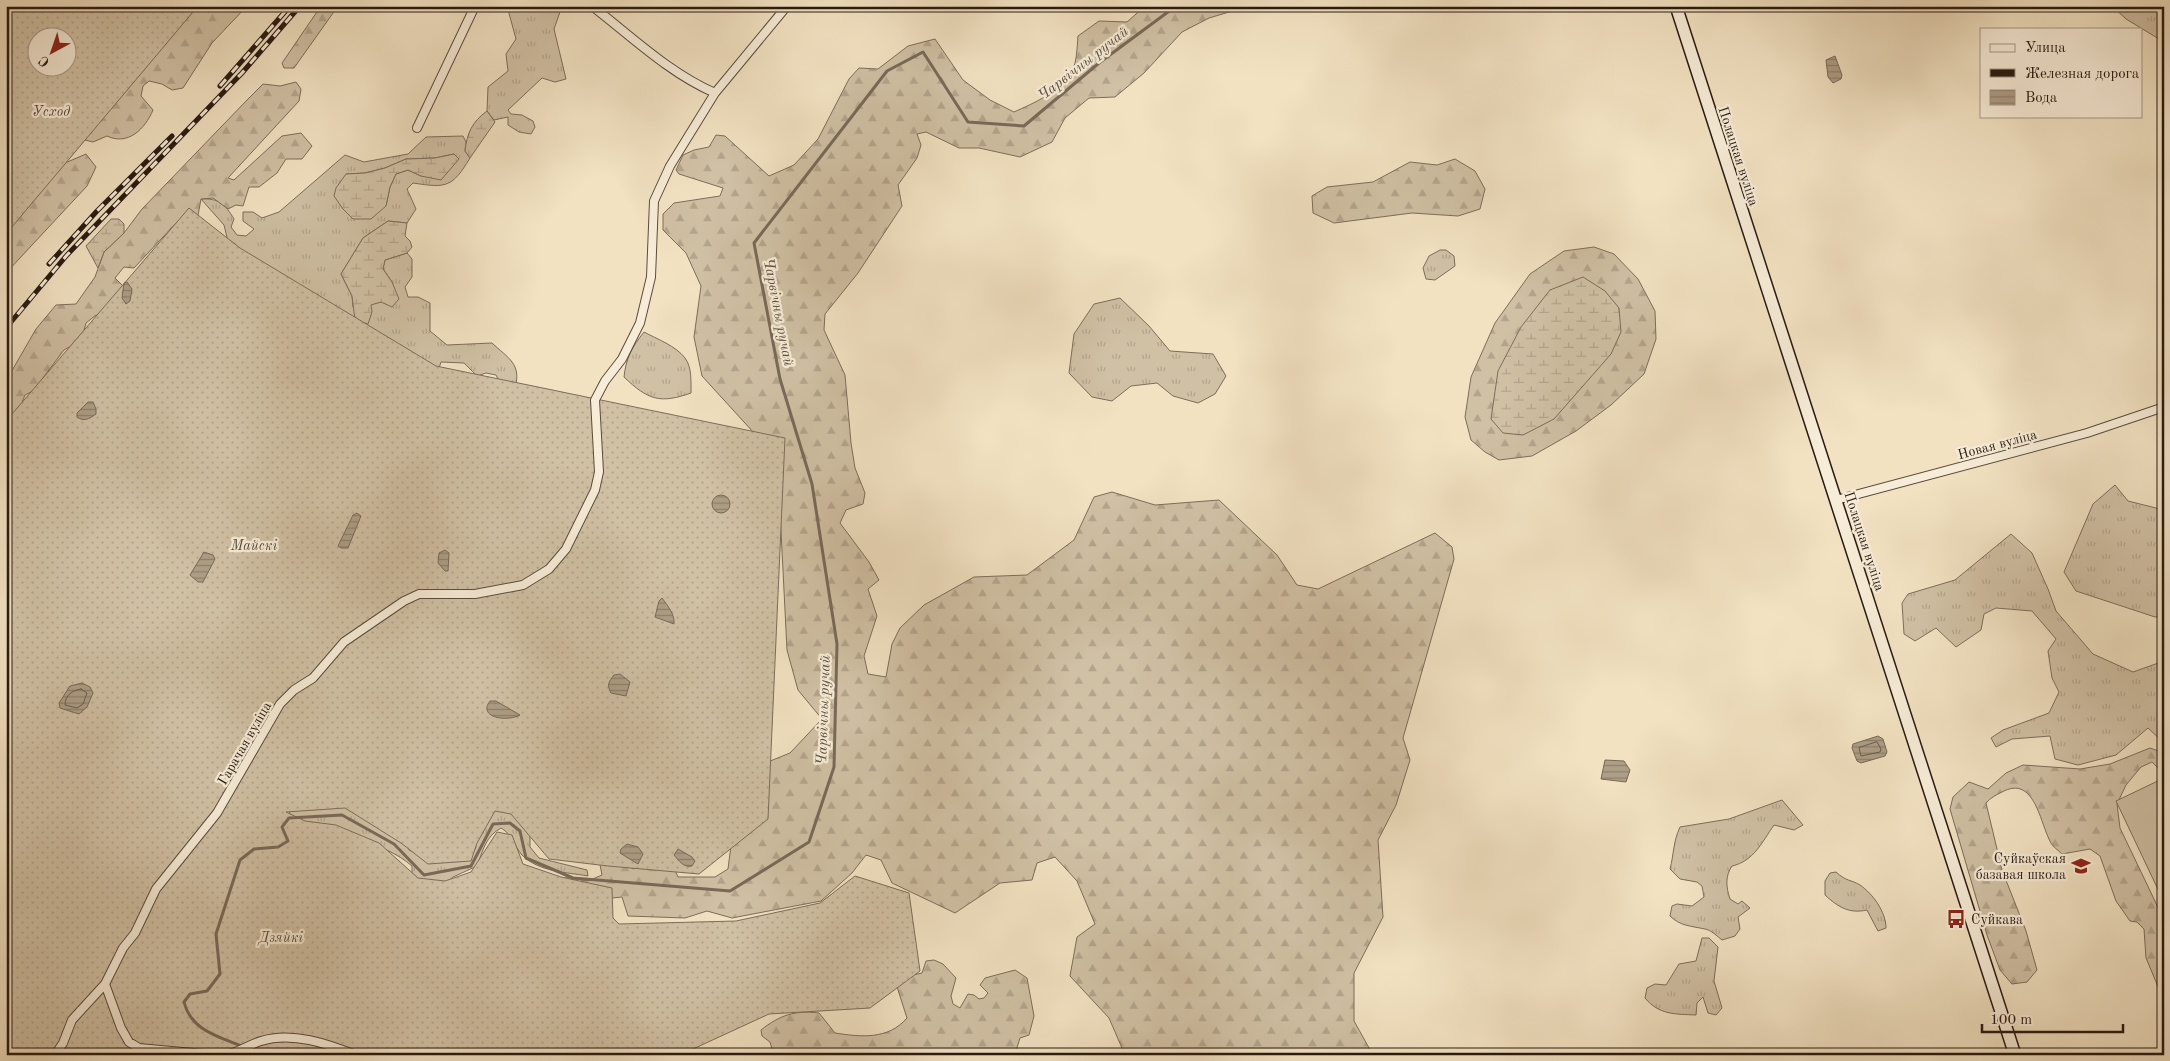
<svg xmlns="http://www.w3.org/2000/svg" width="2170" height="1061" viewBox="0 0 2170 1061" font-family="'Old Standard TT',serif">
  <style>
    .grass { fill: url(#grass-tufts); stroke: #7c6d5b; fill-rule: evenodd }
    .forest { fill: url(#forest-firs); stroke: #7c6d5b }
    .wetland { fill: url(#wetland-marsh); stroke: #7c6d5b }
    .garden { fill: url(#garden-dots); stroke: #7c6d5b; fill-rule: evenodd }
    .pitch { fill: #d0c0a4; stroke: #7c6d5b }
    .water { fill: url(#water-rules); stroke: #786958 }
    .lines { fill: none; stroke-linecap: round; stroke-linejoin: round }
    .shore { stroke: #6a5c4c; stroke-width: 1 }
    .stream { stroke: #786958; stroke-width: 3 }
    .minor-casing { stroke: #5a4c3e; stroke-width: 10 }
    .secondary-casing { stroke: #281a12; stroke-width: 14 }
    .minor { stroke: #f7ecd7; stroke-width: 8 }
    .secondary { stroke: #f7ecd7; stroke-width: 11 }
    .rail-casing { stroke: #281a12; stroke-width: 5 }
    .rail { stroke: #f7ecd7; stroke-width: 3; stroke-dasharray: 9; stroke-linecap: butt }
    .labels { text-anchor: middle; stroke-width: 4.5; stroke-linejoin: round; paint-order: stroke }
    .park-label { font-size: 14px; font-style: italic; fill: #5a4c3e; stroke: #f7ecd7 }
    .street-label { font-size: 14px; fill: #281a12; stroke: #f7ecd7 }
    .poi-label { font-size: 14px; fill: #281a12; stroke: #f7ecd7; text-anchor: end }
    .water-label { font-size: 15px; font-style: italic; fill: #5d4f40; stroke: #f7ecd7 }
  </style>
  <defs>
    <pattern id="grass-tufts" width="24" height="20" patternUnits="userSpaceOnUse" patternTransform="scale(1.25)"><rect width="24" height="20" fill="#d0c0a4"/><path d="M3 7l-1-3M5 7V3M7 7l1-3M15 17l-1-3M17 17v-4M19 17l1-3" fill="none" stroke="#b3a48c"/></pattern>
    <pattern id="forest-firs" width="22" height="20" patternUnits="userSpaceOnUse" patternTransform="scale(1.25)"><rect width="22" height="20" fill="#d0c0a4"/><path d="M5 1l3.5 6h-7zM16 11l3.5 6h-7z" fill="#b3a48c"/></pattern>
    <pattern id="wetland-marsh" width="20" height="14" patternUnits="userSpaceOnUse" patternTransform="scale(1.25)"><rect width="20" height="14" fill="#d0c0a4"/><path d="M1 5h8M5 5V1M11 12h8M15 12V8" fill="none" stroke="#b3a48c"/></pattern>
    <pattern id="garden-dots" width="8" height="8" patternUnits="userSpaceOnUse" patternTransform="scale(1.25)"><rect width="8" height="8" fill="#d0c0a4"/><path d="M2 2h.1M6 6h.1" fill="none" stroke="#b3a48c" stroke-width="1.8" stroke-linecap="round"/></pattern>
    <pattern id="water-rules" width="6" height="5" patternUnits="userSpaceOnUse" patternTransform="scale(1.25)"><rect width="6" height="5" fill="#ad9e86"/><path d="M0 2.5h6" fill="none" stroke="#8d806c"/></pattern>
  </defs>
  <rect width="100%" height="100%" fill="#f2e2c2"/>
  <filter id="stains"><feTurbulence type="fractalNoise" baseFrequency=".004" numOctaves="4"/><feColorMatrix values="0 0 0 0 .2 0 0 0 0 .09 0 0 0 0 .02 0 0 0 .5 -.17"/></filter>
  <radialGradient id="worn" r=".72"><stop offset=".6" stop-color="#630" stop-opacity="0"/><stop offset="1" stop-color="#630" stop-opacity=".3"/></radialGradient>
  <path class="grass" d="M507 6H559L561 9 554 29 566 79 555 82 542 78 508 110 511 114 522 115 533 121 535 127 531 134 519 132 508 125V117L494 120 487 111 488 87 508 71 506 54 516 39Z
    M2112 6H2164V42L2126 19Z
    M463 136 466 142 465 151 470 158C452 188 446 188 413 183L407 189 416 209 407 223 388 221 363 238 341 274 352 296 353 307 381 302 392 282 383 269 385 260 407 253 412 259V277L405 287 408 297H418L430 303V331L447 345 492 343C508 358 522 364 515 388L501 385 496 375 486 373 477 376 464 363 441 362 434 383 231 254 224 225 201 199C219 198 225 204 234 219L231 227 237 235 246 236 254 229 243 221V212H253L262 218 279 212 345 155 364 162 408 154 426 137ZM454 154 421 176 408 170 396 174 390 187 386 206 346 174 365 173 385 168 406 159 435 158Z
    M1440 250H1446L1454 256 1455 266 1435 280 1426 279 1423 268 1429 256Z
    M1120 298 1149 326 1170 351 1213 354 1226 376 1215 394 1198 403 1173 396 1157 383 1131 386 1112 401 1092 397 1069 373 1074 334 1094 304Z
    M644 332C657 339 676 346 685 358 692 367 691 382 691 393 660 404 648 400 624 377 626 358 632 347 644 332Z
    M2115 485 2128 501 2164 510V616L2155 617 2076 591 2064 572 2093 504Z
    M2011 534 2032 553 2048 589 2056 611 2093 654 2133 672 2164 661V743L2148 728 2116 755 2078 765 2055 759 2050 736 2012 739 1996 747 1991 738 2003 730 2049 713 2059 692 2052 678 2048 651 2056 639 2032 611 1996 608 1984 614 1981 630 1956 647 1936 628 1915 641 1904 634 1902 603 1908 594 1955 580Z
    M323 793 399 827 409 850 430 860 468 858 476 848 475 836 498 802 530 829V847L539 858 587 870 588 876C565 872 539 872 522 855 514 846 513 835 501 828 486 836 483 850 477 866L453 877 425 901 412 886V866C385 842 328 830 292 818L287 807Z
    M1782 800 1803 825 1794 830 1774 825C1762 842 1754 861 1732 866 1725 876 1726 887 1730 899L1738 904 1742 901 1750 908 1738 917 1740 929 1735 936 1722 940C1717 936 1711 930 1705 929 1691 926 1680 926 1670 916L1672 906 1677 904 1692 906 1704 897 1702 886 1697 882 1680 879 1670 869C1674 854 1673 842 1680 827L1729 819Z
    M1836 872C1847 882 1850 879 1860 885 1873 894 1886 912 1886 928L1878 931 1867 910C1849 914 1838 907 1825 895V881L1830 873Z
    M1702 938H1709L1718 947 1714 981 1722 1008 1716 1015 1708 1013 1703 997 1697 1003 1696 1015C1675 1014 1659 1015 1645 998L1647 988 1655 984 1666 985 1679 964 1696 961Z"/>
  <path class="forest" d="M198 6H247L212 43 183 88 172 90 162 84 149 81 143 86 141 96 153 110C145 129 128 146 107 136L93 142 81 139Z
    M321 6H338L294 68H284L282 63Z
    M1145 6H1249L1209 18 1182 32 1144 73 1115 97 1089 98 1065 118 1052 142 1020 157 979 148H959L926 132 917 134 921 145 917 158 898 185 902 206 858 273 825 314 824 330 845 375 851 443 855 468 865 493 863 504 846 510 840 523 869 562 879 580 868 589 877 616 864 656 868 674 886 677 892 644 900 628 924 605 974 577 1027 575 1074 540 1094 497 1112 492 1155 505 1219 500 1277 555 1297 585 1318 589 1435 533 1452 547 1454 559 1403 738 1410 760 1396 805 1378 840 1383 917 1354 973V1021L1373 1055H1125L1109 1018 1070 976 1077 937 1095 924 1077 881 1055 857 1037 863 1032 880 1000 883 955 913 892 883 881 860 866 855 852 873 821 901 732 918 707 911 685 918 628 916 622 897 603 899 561 881 566 877 588 881 602 875 597 849 616 855 633 869 654 861H671L678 877H715L728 869 735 815 748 770 790 753 822 719 798 690 787 650 779 491 775 456 702 376 694 337 701 286 686 253 663 230V214L674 203 720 196 723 188 679 174 676 170 683 155 694 150 709 147 716 135 725 136 769 176 794 165 818 139 849 79 859 68 878 69 908 46 935 39 963 80 990 100 1014 112C1032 104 1064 90 1072 71 1077 62 1077 47 1078 36L1099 21 1127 22Z
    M296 82 301 89 299 101 228 178 234 180 282 136 301 133 312 146 302 159H286L277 173 259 187H249L243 206 236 205 228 209 213 198 201 199 197 221 187 226 176 223 134 268 124 267 115 278 123 286 107 319 96 315 86 323 83 334 78 342 64 350 33 391 25 395 10 432 6 435V381L36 329 56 305 76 304 95 277 104 252 124 233 142 209 248 99 263 84 280 86Z
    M86 154 96 167 87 186 6 273V226L58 166Z
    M1455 159 1475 171 1485 189 1480 209 1458 216 1412 213 1334 223 1313 213 1312 196 1327 187 1373 182 1410 162 1437 165Z
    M1594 247 1614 254 1638 279 1655 311 1656 339 1644 374 1611 405 1576 431 1532 456 1499 460 1485 452 1471 440 1465 417 1471 377 1495 323 1530 274 1564 251Z
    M2150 748 2164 753V774L2152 762 2141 767 2126 785 2117 804 2120 828 2164 920V1001L2146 958 2144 929 2137 922 2130 921 2116 901 2100 856 2090 849 2062 854C2058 850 2053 847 2051 843 2040 824 2035 774 2002 792 1996 795 1990 798 1986 803L2002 870 2026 931 2037 970 2027 982 2012 984 2000 970 1987 935 1950 809 1953 797 1969 782 1988 789 2006 773 2023 765 2080 769 2110 764Z
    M934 960 943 964 956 978 951 996 953 1004 960 1008 968 994 974 995 979 999 984 998 988 993 980 985 985 978 1015 970 1027 978 1034 1016 1029 1035 1020 1038 1015 1054 774 1055 770 1042 762 1036 761 1030C780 1015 795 1010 819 1013L835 1033C861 1037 888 1040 907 1018L898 990 896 979 922 973 926 961Z"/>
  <path class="wetland" d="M487 111 495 122 470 158 465 151C467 133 472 122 487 111Z
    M454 154 459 159 441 180 421 176 408 170 396 174 390 187 386 206 371 219H353L343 209 334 196 336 188 346 174 365 173 385 168 406 159 435 158Z
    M111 219H119L124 224V233L104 252 98 268 86 246Z
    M388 221 407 223 405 236 410 241 412 247 407 253 385 260 383 269 392 282 399 299 392 307 381 302 371 305 372 312 368 324 355 320 352 296 341 274 363 238Z
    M1583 277 1605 291 1619 308 1621 332 1611 354 1554 419 1523 435 1503 433 1491 419 1498 371 1521 327 1550 290Z"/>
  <path class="garden" d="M6 6H198L6 234ZM38 38H68V68H38Z
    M189 208 240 248 436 366 785 438 768 819 699 874 608 866 549 859 511 814 495 811 477 843 471 861 428 864 401 843 345 808 286 812 305 821 336 825 379 843 418 878 445 881 471 872 497 832 512 835 523 864 561 877 612 888 613 918 619 924 736 921 820 903 855 876 909 893 920 971 870 1008 769 1014 680 1055H6V421Z"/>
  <path class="pitch" d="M2164 778V902L2116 801Z"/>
  <path class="water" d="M1835 56 1842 75 1841 79 1833 83 1828 77 1826 60Z
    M127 282 132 289 130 301 126 304 122 298 124 283Z
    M88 402H93L96 409V414C89 419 84 422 77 417V413Z
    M712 504a9 9 0 1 1 18 0a9 9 0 1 1-18 0Z
    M357 513 361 516 348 548H341L338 546 353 515Z
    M445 550 449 553 448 571H445L438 563 439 553Z
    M204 552 213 555 215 559 203 582H198L190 575Z
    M662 598C667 605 675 614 674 624L655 617 659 601Z
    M620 674 630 682 626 696 611 693C607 686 608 682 614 675Z
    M82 683 90 687 93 693 87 707 79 714 60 708 59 703 70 686Z
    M490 701H496L520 715C508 722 477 718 490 701Z
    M1878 736 1883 739 1887 752 1885 756 1861 763 1857 761 1852 748 1853 744Z
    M1605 760 1624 761 1630 770 1626 782 1601 779Z
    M627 844 638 847 643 854 638 864 620 853 621 849Z
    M678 849 692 857 695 861 692 866C684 868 679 861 674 855Z"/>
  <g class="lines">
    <path class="shore" d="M81 689 87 693 83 704 77 708 65 705C65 695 73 690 81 689Z
      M1877 742 1881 749 1880 752 1861 756 1859 748Z"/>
    <path class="stream" d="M241 1046C217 1036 191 1030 184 1002L190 994 207 991 220 974 216 934 240 860 254 849 278 847 288 841 282 827 289 818 342 815 394 844 424 875 471 866 493 824 510 823 520 831 526 858 573 878 730 891 809 842 834 767 837 644 812 484 780 379 754 243 887 71 923 52 968 122 1024 126 1099 63 1176 6
      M247 1052 250 1055"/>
    <g class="minor-casing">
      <path id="minor" d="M592 6C631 36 669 73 715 93
        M417 128 475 6
        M1836 500 2087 433 2164 407
        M105 984 121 1028 129 1042 139 1048 215 1055
        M55 1055 63 1043 72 1020 105 984 123 948 135 933 156 889 217 813 280 704 294 690 313 678 344 642 404 601 419 594H475L523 585 549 569 566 549 595 490 599 472 595 400 605 381 622 359 640 323 651 277 654 201 670 166 715 93 787 6
        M225 1055C238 1053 248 1045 261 1041 292 1031 328 1044 356 1055"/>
    </g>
    <g class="secondary-casing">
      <path id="secondary" d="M1676 6 2015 1055"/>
    </g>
    <use href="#minor" class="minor"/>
    <use href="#secondary" class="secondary"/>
    <g class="rail-casing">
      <path id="rail" d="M220 86 290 6
        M49 264 97 211 172 136
        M6 328 67 255 242 73 300 6"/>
    </g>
    <use href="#rail" class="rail"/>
  </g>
  <defs>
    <g id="school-bare" transform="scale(1.5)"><path d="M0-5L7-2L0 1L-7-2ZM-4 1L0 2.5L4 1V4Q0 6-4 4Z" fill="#8f2418" stroke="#f7ecd7" stroke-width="2.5" paint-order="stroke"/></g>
    <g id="bus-bare" transform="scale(1.5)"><path d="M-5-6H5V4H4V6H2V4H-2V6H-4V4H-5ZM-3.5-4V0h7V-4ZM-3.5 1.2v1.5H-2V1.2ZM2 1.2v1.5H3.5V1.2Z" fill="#8f2418" stroke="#f7ecd7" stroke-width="2.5" paint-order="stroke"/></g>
  </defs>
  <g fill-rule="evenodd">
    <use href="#school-bare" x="2081" y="866"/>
    <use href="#bus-bare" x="1956" y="919"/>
  </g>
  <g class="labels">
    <g class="park-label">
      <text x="51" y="116">Усход</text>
      <text x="254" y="550">Майскі</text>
      <text x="281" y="942">Дзяйкі</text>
    </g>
    <g class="street-label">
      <text transform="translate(1739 156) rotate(72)" y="5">Полацкая вуліца</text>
      <text transform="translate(1997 444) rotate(-15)" y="5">Новая вуліца</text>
      <text transform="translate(1865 541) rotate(72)" y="5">Полацкая вуліца</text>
      <text transform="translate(244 743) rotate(-60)" y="5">Гарачая вуліца</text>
    </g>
    <g class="poi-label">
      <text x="2066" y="863">Суйкаўская<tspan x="2066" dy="16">базавая школа</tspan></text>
      <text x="1971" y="924" text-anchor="start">Суйкава</text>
    </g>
    <g class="water-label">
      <text transform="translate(1083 63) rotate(-38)" y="5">Чарвічны ручай</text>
      <text transform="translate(779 312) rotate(79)" y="5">Чарвічны ручай</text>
      <text transform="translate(823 710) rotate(-88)" y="5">Чарвічны ручай</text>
    </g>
  </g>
  <rect width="2170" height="1061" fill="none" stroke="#f2e2c2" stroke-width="25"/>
  <rect x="8" y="8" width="2155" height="1046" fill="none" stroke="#281a12" stroke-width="2.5"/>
  <rect x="12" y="12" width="2145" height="1036" fill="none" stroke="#281a12"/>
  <rect x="1980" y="28" width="162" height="90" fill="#f7ecd7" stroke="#a49888"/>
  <rect x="1990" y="44" width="25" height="8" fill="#f7ecd7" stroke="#a49888"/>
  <text x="2025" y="52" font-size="15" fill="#281a12">Улица</text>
  <rect x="1990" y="69" width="25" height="8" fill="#281a12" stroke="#a49888"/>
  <text x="2025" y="78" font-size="15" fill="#281a12">Железная дорога</text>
  <rect x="1990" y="90" width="25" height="15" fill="url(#water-rules)" stroke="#a49888"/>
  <text x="2025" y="102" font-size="15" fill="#281a12">Вода</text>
  <g transform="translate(52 52) rotate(220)"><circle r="24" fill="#f7ecd7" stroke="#a49888"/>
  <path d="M0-4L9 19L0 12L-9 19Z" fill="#8f2418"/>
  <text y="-8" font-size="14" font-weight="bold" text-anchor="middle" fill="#281a12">С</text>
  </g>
  <path d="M1982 1024v8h141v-8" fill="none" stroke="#281a12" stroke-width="2.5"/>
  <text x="1990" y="1024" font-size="15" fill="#281a12" stroke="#f7ecd7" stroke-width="4" paint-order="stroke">100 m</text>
  <rect width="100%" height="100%" filter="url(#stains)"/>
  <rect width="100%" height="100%" fill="url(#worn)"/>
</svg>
